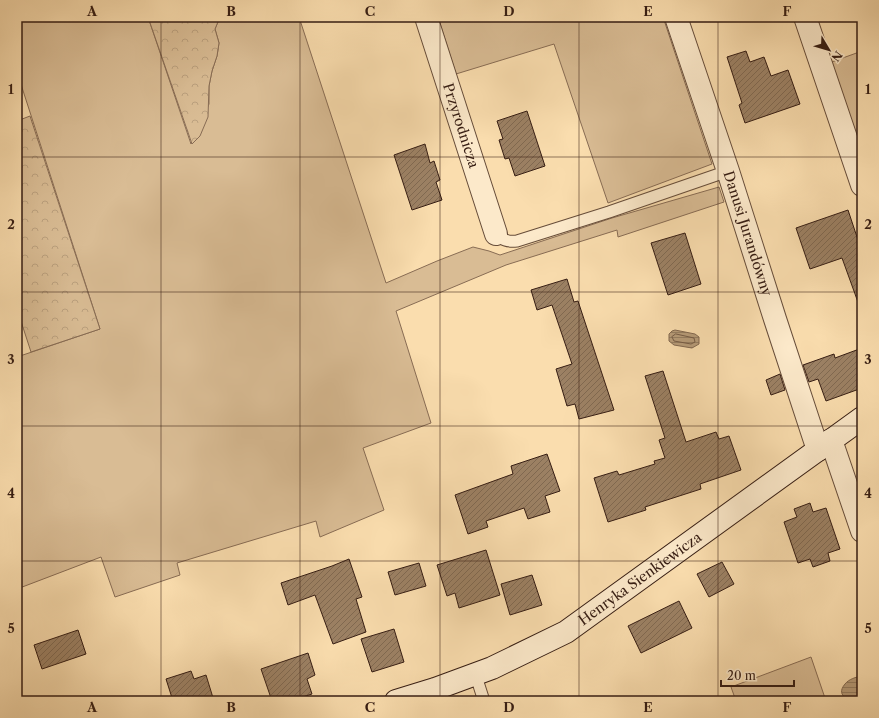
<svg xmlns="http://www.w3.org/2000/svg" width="879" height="718" viewBox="0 0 879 718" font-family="'Libre Caslon Text',serif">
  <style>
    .green { fill: #d9bc94; stroke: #886c54 }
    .forest { fill: url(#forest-crowns); stroke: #886c54 }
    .water { fill: url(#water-rules); stroke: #836950 }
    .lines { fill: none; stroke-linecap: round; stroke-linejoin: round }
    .shore { stroke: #765c46; stroke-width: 1 }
    .building { fill: url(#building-hatch); stroke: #361d13 }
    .lane-casing { stroke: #674d3a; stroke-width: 13 }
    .street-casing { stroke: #674d3a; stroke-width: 24 }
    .secondary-casing { stroke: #361d13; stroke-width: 24 }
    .lane { stroke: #fce9ca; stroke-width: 11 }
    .street { stroke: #fce9ca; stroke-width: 22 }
    .secondary { stroke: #fce9ca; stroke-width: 22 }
    .grid { fill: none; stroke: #361d13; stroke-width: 1; stroke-opacity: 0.55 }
    .labels { text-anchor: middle; stroke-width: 4; stroke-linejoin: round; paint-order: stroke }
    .street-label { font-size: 14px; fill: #361d13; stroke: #fce9ca }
    .neatline { fill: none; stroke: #361d13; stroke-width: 1.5 }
    .grid-label { font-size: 13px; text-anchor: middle; font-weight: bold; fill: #361d13 }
  </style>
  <defs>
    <pattern id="forest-crowns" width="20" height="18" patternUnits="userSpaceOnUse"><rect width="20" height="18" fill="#d9bc94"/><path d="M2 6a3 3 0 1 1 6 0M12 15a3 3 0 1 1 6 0" fill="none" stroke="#bba17f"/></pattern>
    <pattern id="water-rules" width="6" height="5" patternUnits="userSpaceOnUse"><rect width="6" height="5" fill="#b79c79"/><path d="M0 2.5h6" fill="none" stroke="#967f62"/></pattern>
    <pattern id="building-hatch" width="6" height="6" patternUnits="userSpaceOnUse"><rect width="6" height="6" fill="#9c8164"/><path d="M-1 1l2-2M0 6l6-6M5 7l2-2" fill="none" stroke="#806951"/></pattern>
  </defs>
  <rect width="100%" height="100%" fill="#faddae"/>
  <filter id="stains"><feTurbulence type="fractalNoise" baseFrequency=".005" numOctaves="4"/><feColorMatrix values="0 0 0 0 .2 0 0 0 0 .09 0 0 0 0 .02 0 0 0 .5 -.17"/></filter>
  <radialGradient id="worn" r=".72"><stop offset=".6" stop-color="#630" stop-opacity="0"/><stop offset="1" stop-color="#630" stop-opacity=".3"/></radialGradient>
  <path class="green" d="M17 17H148L191 144 209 104V86L212 71 217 56 219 43 215 29 220 17H299L386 283 437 261 473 247 489 251 500 255 612 218 719 187 724 202 618 237 617 230 506 265 396 311 431 423 363 448 384 510 320 537 316 521 177 563 180 575 115 597 101 557 17 589V357L100 329 17 72Z
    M438 17H663L712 164 608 203 554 44 456 74Z
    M862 51V142L858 144 829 63Z
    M811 657 826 701H736L731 687Z"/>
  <path class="forest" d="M148 17H220L215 29 219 43 217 56 212 71 209 86 208 117 200 136 192 144Z
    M30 116 100 329 31 352 17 309V121Z"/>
  <path class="water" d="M675 330 695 334 699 337V344L692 348 674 345 669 341V334L672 331Z
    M862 676V700C852 702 834 697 845 684 849 679 856 677 862 676Z"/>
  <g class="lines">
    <path class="shore" d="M676 334 694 338 695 342 691 344 674 341 672 337Z"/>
  </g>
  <path class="building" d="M746 51 750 62 764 57 771 76 788 70 800 104 745 123 739 105 742 103 727 57Z
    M527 111 545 166 515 176 509 158 505 159 499 140 503 139 497 121Z
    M425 144 430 163 434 161 440 180 436 182 442 200 412 210 394 155Z
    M848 210 862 252V305H859L842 258 810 269 796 228Z
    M685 233 701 284 668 295 651 243Z
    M567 279 574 302 578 301 614 410 579 419 575 404 567 406 556 369 572 364 552 305 537 310 531 290Z
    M862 348V388L826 401 818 379 809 382 803 365 834 354 835 358Z
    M663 371 686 442 716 432 719 439 729 436 741 470 700 484 701 489 645 507 646 510 608 522 594 478 617 471 619 475 655 464 654 461 665 458 659 440 665 438 645 376Z
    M780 374 785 390 771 395 766 380Z
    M547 454 560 491 545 496 550 512 528 519 524 508 486 521 488 527 468 534 455 495 513 474 511 466Z
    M810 503 813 512 826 508 840 549 828 553 830 561 813 567 810 559 798 563 784 522 797 517 794 509Z
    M486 550 500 595 459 608 455 593 447 596 437 565Z
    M349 559 362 597 356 599 366 632 333 644 315 595 288 605 281 583 332 566Z
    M722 562 734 584 709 597 697 574Z
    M419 563 426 586 395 595 388 572Z
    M532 575 542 605 510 615 501 584Z
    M679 601 692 628 641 653 628 626Z
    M394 629 404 662 372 672 361 639Z
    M78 630 86 654 42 669 34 645Z
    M308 653 315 675 307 679 312 694 290 701H272L261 669Z
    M191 671 194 679 206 675 214 701H173L166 679Z"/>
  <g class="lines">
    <g class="lane-casing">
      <path id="lane" d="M496 234C503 240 507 242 517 241L609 212 728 171
        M475 673 484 701"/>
    </g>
    <g class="street-casing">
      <g id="street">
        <path id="s1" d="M426 17 496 234"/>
        <path id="s2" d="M676 17 728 171 775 319 818 450"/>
        <path d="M805 17 862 185"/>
        <path d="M831 440 862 531"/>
      </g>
    </g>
    <g class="secondary-casing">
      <g id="secondary">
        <path id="s3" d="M396 701 435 689 492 668 566 632 862 418"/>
      </g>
    </g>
    <use href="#lane" class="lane"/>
    <use href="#street" class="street"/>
    <use href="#secondary" class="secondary"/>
  </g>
  <path class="grid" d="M161 17V701M300 17V701M440 17V701M579 17V701M718 17V701M17 157H862M17 292H862M17 426H862M17 561H862"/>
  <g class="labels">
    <g class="street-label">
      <text dy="5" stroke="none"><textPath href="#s1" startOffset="114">Przyrodnicza</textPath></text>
      <text dy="5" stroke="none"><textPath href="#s2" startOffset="228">Danusi Jurandówny</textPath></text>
      <text dy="5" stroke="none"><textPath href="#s3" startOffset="275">Henryka Sienkiewicza</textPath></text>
    </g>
  </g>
  <rect width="879" height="718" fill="none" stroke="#faddae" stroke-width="44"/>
  <g transform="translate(829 50) rotate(128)" stroke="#fce9ca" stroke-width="3" paint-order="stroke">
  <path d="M0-3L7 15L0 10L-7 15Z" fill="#361d13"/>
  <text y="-6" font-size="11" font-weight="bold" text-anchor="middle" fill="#361d13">N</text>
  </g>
  <path d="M721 680v6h73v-6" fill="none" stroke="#361d13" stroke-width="2"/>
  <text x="727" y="680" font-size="12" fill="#361d13" stroke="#fce9ca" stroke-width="3" paint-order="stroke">20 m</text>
  <rect x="22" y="22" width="835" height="674" class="neatline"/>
  <g class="grid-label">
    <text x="92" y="16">A</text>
    <text x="231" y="16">B</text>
    <text x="370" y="16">C</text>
    <text x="509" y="16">D</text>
    <text x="648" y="16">E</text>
    <text x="787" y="16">F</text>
    <text x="11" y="94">1</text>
    <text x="868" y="94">1</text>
    <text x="11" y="229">2</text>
    <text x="868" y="229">2</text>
    <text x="11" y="364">3</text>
    <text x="868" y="364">3</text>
    <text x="11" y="498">4</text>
    <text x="868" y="498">4</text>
    <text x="11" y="633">5</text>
    <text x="868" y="633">5</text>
    <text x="92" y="712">A</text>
    <text x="231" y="712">B</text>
    <text x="370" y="712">C</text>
    <text x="509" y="712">D</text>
    <text x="648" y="712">E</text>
    <text x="787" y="712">F</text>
  </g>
  <rect width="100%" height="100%" filter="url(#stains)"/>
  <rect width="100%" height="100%" fill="url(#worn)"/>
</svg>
